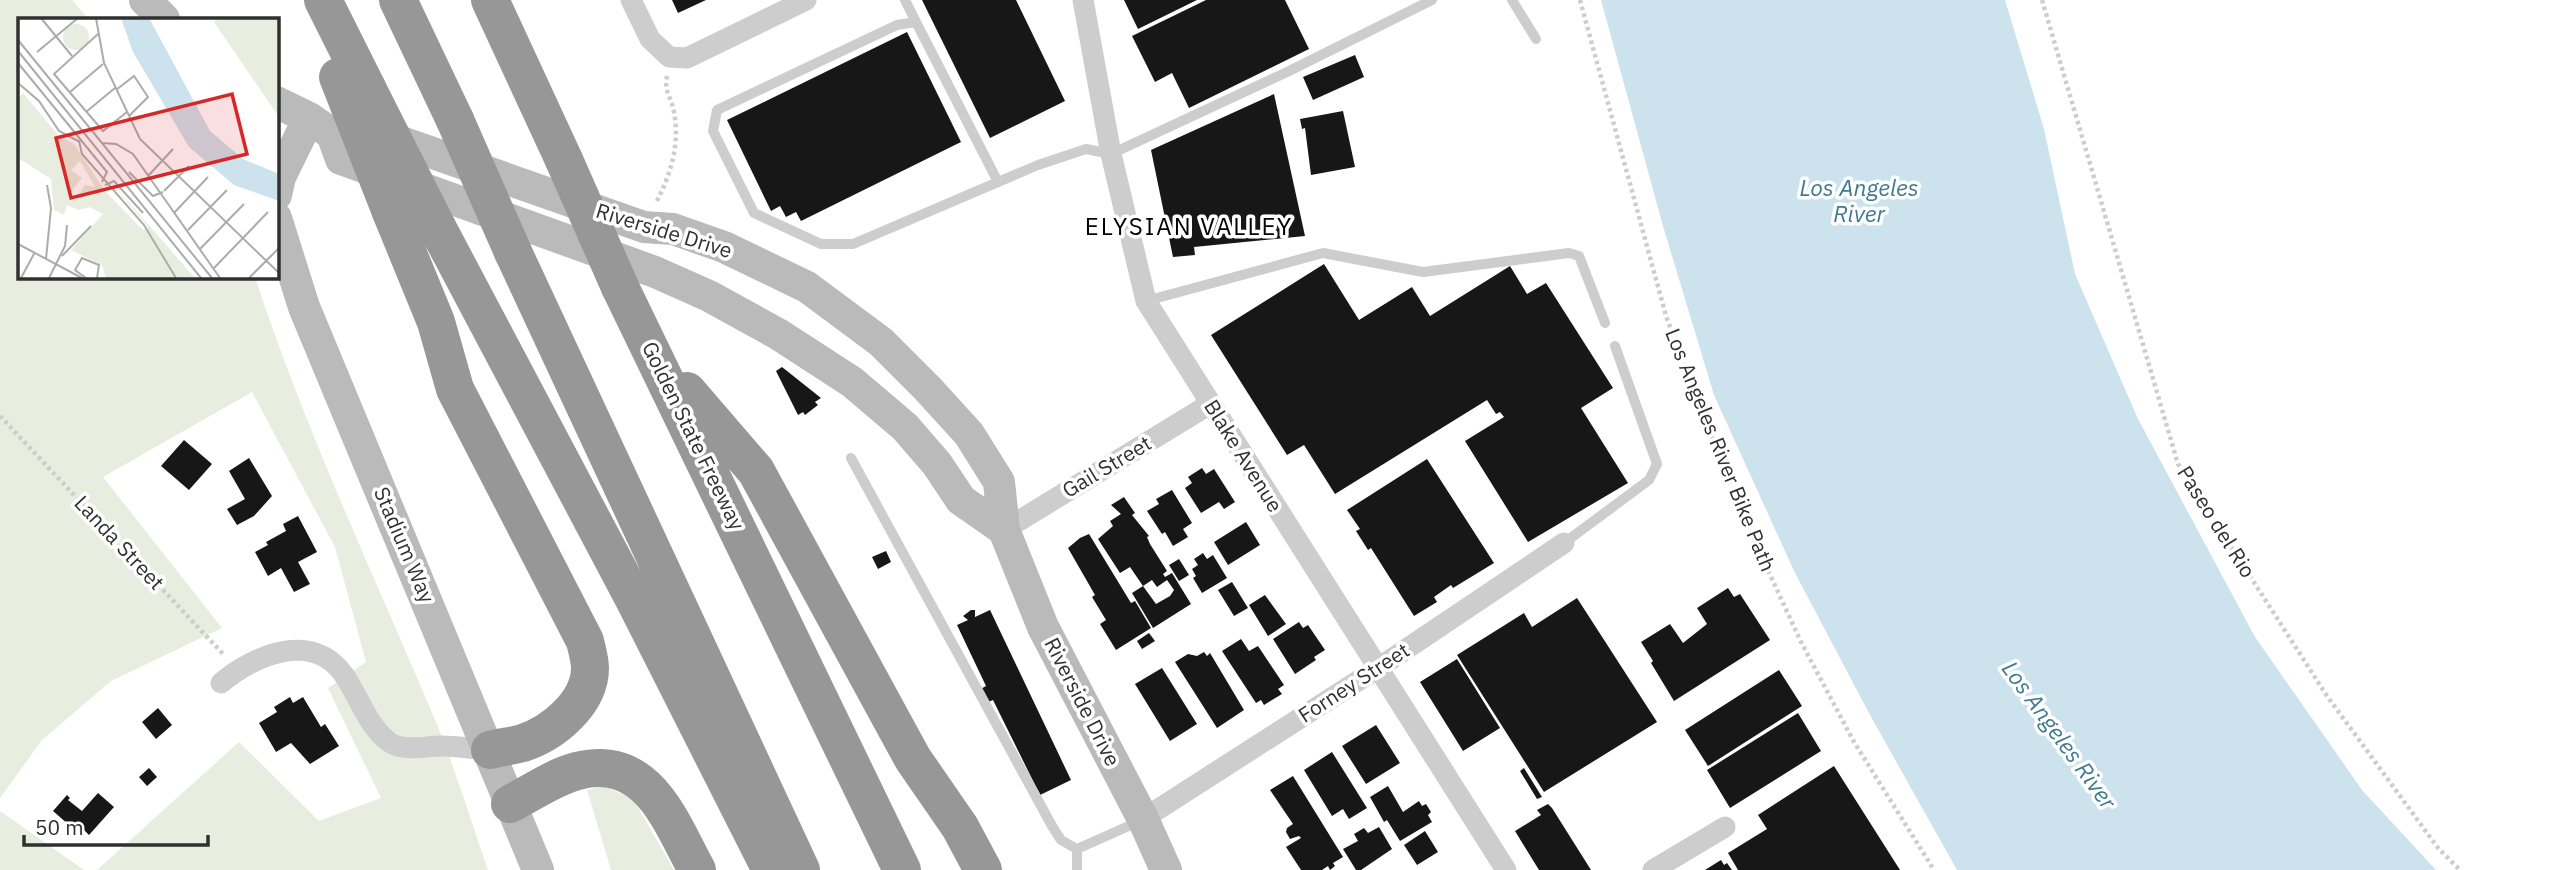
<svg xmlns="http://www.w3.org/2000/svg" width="2561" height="870" viewBox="0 0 2561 870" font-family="'IBM Plex Sans',sans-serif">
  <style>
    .green { fill: #e8eddf }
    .water { fill: #cce2ec }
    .building { fill: #171717; fill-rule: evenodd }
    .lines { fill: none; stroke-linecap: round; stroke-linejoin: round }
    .path { stroke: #cdcdcd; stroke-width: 4.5; stroke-dasharray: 3.5 3.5; stroke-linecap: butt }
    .service { stroke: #cdcdcd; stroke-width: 10 }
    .minor { stroke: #cdcdcd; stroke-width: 21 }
    .secondary { stroke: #bababa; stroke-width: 32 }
    .motorway { stroke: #979797; stroke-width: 38 }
    .motorway-bridge { stroke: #979797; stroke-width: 38 }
    .labels { text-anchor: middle; stroke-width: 7; stroke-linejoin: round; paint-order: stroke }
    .street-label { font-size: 21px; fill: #303030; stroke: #fff }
    .water-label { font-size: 23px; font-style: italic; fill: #3f7991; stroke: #fff }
    .quarter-label { font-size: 24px; letter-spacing: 2px; fill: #000; stroke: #fff }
    .inset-road { fill: none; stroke: #acacac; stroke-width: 2 }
    .view { fill: #d62828; fill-opacity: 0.15; stroke: #d62828; stroke-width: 3.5 }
    .inset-edge { fill: none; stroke: #303030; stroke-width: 3.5 }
  </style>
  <rect width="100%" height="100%" fill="#fff"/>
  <path class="green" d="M0 0H72L88 19H19V276L255 277C304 427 371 569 433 715 454 765 470 818 488 870H97L239 742 319 821 381 798 328 688 366 662 335 547 252 392 103 477 222 628 111 681 42 740 0 798Z
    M604 786 633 799 674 870H611L587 790Z
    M0 811 84 870H0Z"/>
  <path class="water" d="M1601 0H2005L2044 129 2075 274 2138 419 2255 637 2362 790 2436 870H1957L1870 715 1794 571 1714 395 1663 226Z"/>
  <path class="building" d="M672 0H706L678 13Z
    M922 0H1016L1065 101 990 138Z
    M1124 0H1197L1138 29Z
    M1206 0H1285L1309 49 1189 108 1172 73 1155 82 1132 36Z
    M907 32 961 142 801 221 796 212 786 217 780 206 771 211 727 120Z
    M1355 55 1364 77 1313 100 1303 77Z
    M1274 94 1305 236 1194 247 1195 255 1173 257 1151 150Z
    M1343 111 1355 167 1311 175 1305 128 1302 129 1300 119Z
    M1324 264 1359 320 1412 287 1430 316 1510 266 1527 294 1546 283 1613 388 1581 408 1628 483 1528 542 1465 441 1504 417 1500 412 1496 414 1487 400 1335 494 1304 445 1287 455 1211 335Z
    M782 367 821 398 815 402 818 405 805 415 803 412 798 415 776 371Z
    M184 440 212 464 189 490 161 466Z
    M249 458 272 496 254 516 237 525 227 509 245 499 229 471Z
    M1427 459 1494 563 1453 588 1451 585 1434 597 1437 602 1414 616 1371 548 1368 550 1356 531 1360 529 1347 510Z
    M1202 468 1206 474 1214 469 1235 502 1224 509 1219 502 1201 513 1185 488 1192 483 1188 477Z
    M1172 490 1192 523 1183 529 1188 537 1173 546 1165 532 1162 534 1147 511 1159 504 1156 499Z
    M1124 497 1135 513 1132 515 1149 536 1147 537 1150 544 1167 571 1163 574 1165 577 1172 573 1191 604 1153 628 1132 593 1143 586 1130 567 1120 573 1098 539 1113 526 1110 521 1121 514 1111 505ZM1152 580 1157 587 1167 580 1174 590 1170 596 1156 604 1143 586Z
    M298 516 317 552 298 562 310 584 294 592 281 568 268 576 255 552 268 545 266 542 286 531 283 524Z
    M1246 522 1260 545 1228 565 1214 542Z
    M1089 534 1131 603 1135 601 1151 628 1116 650 1100 624 1106 620 1092 597 1095 595 1068 548 1080 538Z
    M886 551 891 562 878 569 872 557Z
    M1203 553 1207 559 1213 555 1227 578 1202 593 1193 578 1196 576 1192 569 1198 565 1194 559Z
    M1179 559 1189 575 1179 581 1169 565Z
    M1232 582 1248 608 1234 616 1218 590Z
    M1728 588 1734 597 1740 594 1770 640 1674 701 1651 663 1653 661 1641 642 1670 624 1683 643 1707 624 1697 608Z
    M1265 595 1286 624 1268 636 1249 605Z
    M1577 598 1657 722 1544 792 1457 655 1524 613 1532 627Z
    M971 610H975V617L990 610 1071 780 1040 795 993 700 986 703 979 690 986 686 957 625 968 620 963 616Z
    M1299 622 1303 628 1308 625 1325 650 1314 657 1316 660 1295 674 1273 639Z
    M1149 633 1155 641 1142 649 1137 641Z
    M1241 639 1249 651 1258 646 1284 685 1278 689 1282 694 1264 705 1261 700 1256 703 1222 651Z
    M1204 652 1207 656 1210 653 1244 710 1217 728 1175 662 1188 654 1197 656Z
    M1457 659 1500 728 1463 751 1420 682Z
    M1162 668 1197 724 1170 741 1135 684Z
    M1779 670 1802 706 1708 766 1685 730Z
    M290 697 293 703 303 697 321 727 325 724 339 746 310 764 291 743 276 752 259 723 277 712 274 707Z
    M158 708 172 725 156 739 142 722Z
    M1798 713 1821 751 1730 808 1707 770Z
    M1376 725 1400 763 1366 784 1342 746Z
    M1332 752 1367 808 1349 819 1343 809 1332 816 1304 770Z
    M1834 766 1900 870H1738L1728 853 1767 829 1758 815Z
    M149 768 157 777 147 786 139 777Z
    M1524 768 1542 797 1537 799 1520 771Z
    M1293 776 1343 857 1333 863 1335 866 1330 870 1328 866 1322 870H1301L1286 847 1301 838 1299 836 1290 839 1286 832 1287 828 1293 824 1270 790Z
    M1388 786 1403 812 1419 801 1422 806 1426 804 1431 812 1428 815 1432 822 1400 841 1387 820 1384 822 1370 797Z
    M98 793 114 807 89 835 81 827 77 832 53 811 67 795 70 798 68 800 82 811Z
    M1548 804 1552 808 1591 870H1539L1515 831 1541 815 1537 810Z
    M1379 827 1392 849 1361 870H1356L1343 849 1358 841 1354 834 1364 828 1368 833Z
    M1425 831 1438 852 1417 865 1404 845Z
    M1721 860 1724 865 1727 863 1732 870H1705Z"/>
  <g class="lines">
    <path class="path" d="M1580 0 1666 316 1737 503 1801 642 1854 742 1934 870
      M2042 0 2178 464 2327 696 2438 848 2460 870
      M657 201C671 173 680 144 674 112 671 96 664 93 667 76
      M0 416 224 655"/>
    <path class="service" d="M905 0 916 22
      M1512 0 1536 39
      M998 182 916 22 897 25 717 110 713 131 754 213 821 244H853L1038 165 1086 149 1111 154 1287 72 1432 0
      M1146 301 1323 253 1423 272 1569 253 1579 256 1605 323
      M851 458 1052 826 1061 840 1077 849
      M1564 543 1649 480 1657 464 1615 346
      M1077 870V849L1140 821"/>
    <path class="minor" d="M631 0 650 39 669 57 687 58 806 0
      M1083 0 1111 154 1146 301 1506 870
      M1004 530 1210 404
      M221 683C254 655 313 630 344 675 358 695 368 727 389 742 403 752 425 746 441 746 458 746 474 749 490 750
      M1143 819 1378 668 1564 543
      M1653 870 1725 827"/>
    <path class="secondary" d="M145 0 164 19
      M276 102 309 118 332 134 341 159 655 272 709 296 778 334 852 382 905 427 937 464 961 500 1004 530
      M332 134 350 124 644 227 673 229 724 247 807 287 881 342 928 389 969 434 999 482 1004 530 1043 627 1143 819 1166 870
      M276 195 280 177 309 118
      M276 218 304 307 538 870"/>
    <path class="motorway" d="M323 0 367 88
      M398 0 455 120
      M490 0 564 160
      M391 212 436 322 455 389 585 641C587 650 590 660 590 668 590 703 553 733 523 743 512 746 501 747 490 750
      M437 227 635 601 771 870
      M513 252 801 870
      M620 287 902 870
      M687 391 756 471 913 759 960 827 983 870
      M510 804C531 793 554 777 577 771 648 753 670 821 697 870"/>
    <path class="motorway-bridge" d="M338 77 391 212
      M367 88 437 227
      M455 120 513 252
      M564 160 620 287"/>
  </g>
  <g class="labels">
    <g class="street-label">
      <text transform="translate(664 231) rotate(17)" y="7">Riverside Drive</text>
      <text transform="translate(693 436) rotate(64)" y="7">Golden State Freeway</text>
      <text transform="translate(1720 450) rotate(68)" y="7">Los Angeles River Bike Path</text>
      <text transform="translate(1243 456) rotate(58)" y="7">Blake Avenue</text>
      <text transform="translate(1107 467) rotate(-31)" y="7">Gail Street</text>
      <text transform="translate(2216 522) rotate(58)" y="7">Paseo del Rio</text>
      <text transform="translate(119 543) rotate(47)" y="7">Landa Street</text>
      <text transform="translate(404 545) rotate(67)" y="7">Stadium Way</text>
      <text transform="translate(1354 683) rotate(-33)" y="7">Forney Street</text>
      <text transform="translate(1082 702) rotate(63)" y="7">Riverside Drive</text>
    </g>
    <g class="water-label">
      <text x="1859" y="196">Los Angeles<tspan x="1859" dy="26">River</tspan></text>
      <text transform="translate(2059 735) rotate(54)" y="8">Los Angeles River</text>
    </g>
    <g class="quarter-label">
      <text x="1189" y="235">ELYSIAN VALLEY</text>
    </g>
  </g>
  <g transform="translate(18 18)">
    <rect width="261" height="261" fill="#fff"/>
    <path d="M201 0H261V99L196 4ZM45 19a13 13 0 1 1 26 0a13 13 0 1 1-26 0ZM5 75 40 117 56 126 87 173 125 212 130 209 93 164 177 260H88L84 247 53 232 85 196 71 189 60 192 49 187 46 197 36 192 33 161 0 140V80ZM62 143 77 169 67 167 59 179 51 176 64 160 53 152Z" fill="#e8eddf" fill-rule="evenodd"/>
    <path d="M103 0H131L192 113 225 141 261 156V183L216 167 171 129 115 34Z" fill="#cce2ec"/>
    <path class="inset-road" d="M23 0 54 38M78 0 86 45 122 121 261 255M80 16 36 56 85 113 109 94M0 22 194 260M0 33 183 260M19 34 60 0M0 45 89 154 84 164M0 65 21 83 41 113 62 124M98 72 116 58 130 79 111 98M52 74 85 46M68 94 97 70M61 123 64 136 126 207 158 260M84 125 98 126 115 136 202 260M111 154 135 178 145 174M131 157 155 131M87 167 96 163 125 195M146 173 171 148M156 195 190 159M170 212 209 172M0 226 64 260M182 231 226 186M44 238 73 208M28 241 33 190 29 167M196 250 250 194M3 260 17 234M31 260 47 228 49 207M68 260 57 252 64 240 81 247 79 260M231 260 261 230"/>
    <path class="view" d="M214 76 229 136 53 180 38 120Z"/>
    <rect width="261" height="261" class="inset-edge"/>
  </g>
  <path d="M24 835v10h184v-10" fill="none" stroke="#303030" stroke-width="3.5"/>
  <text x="35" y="835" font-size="21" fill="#303030" stroke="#ffffff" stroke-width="5" paint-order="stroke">50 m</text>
</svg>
